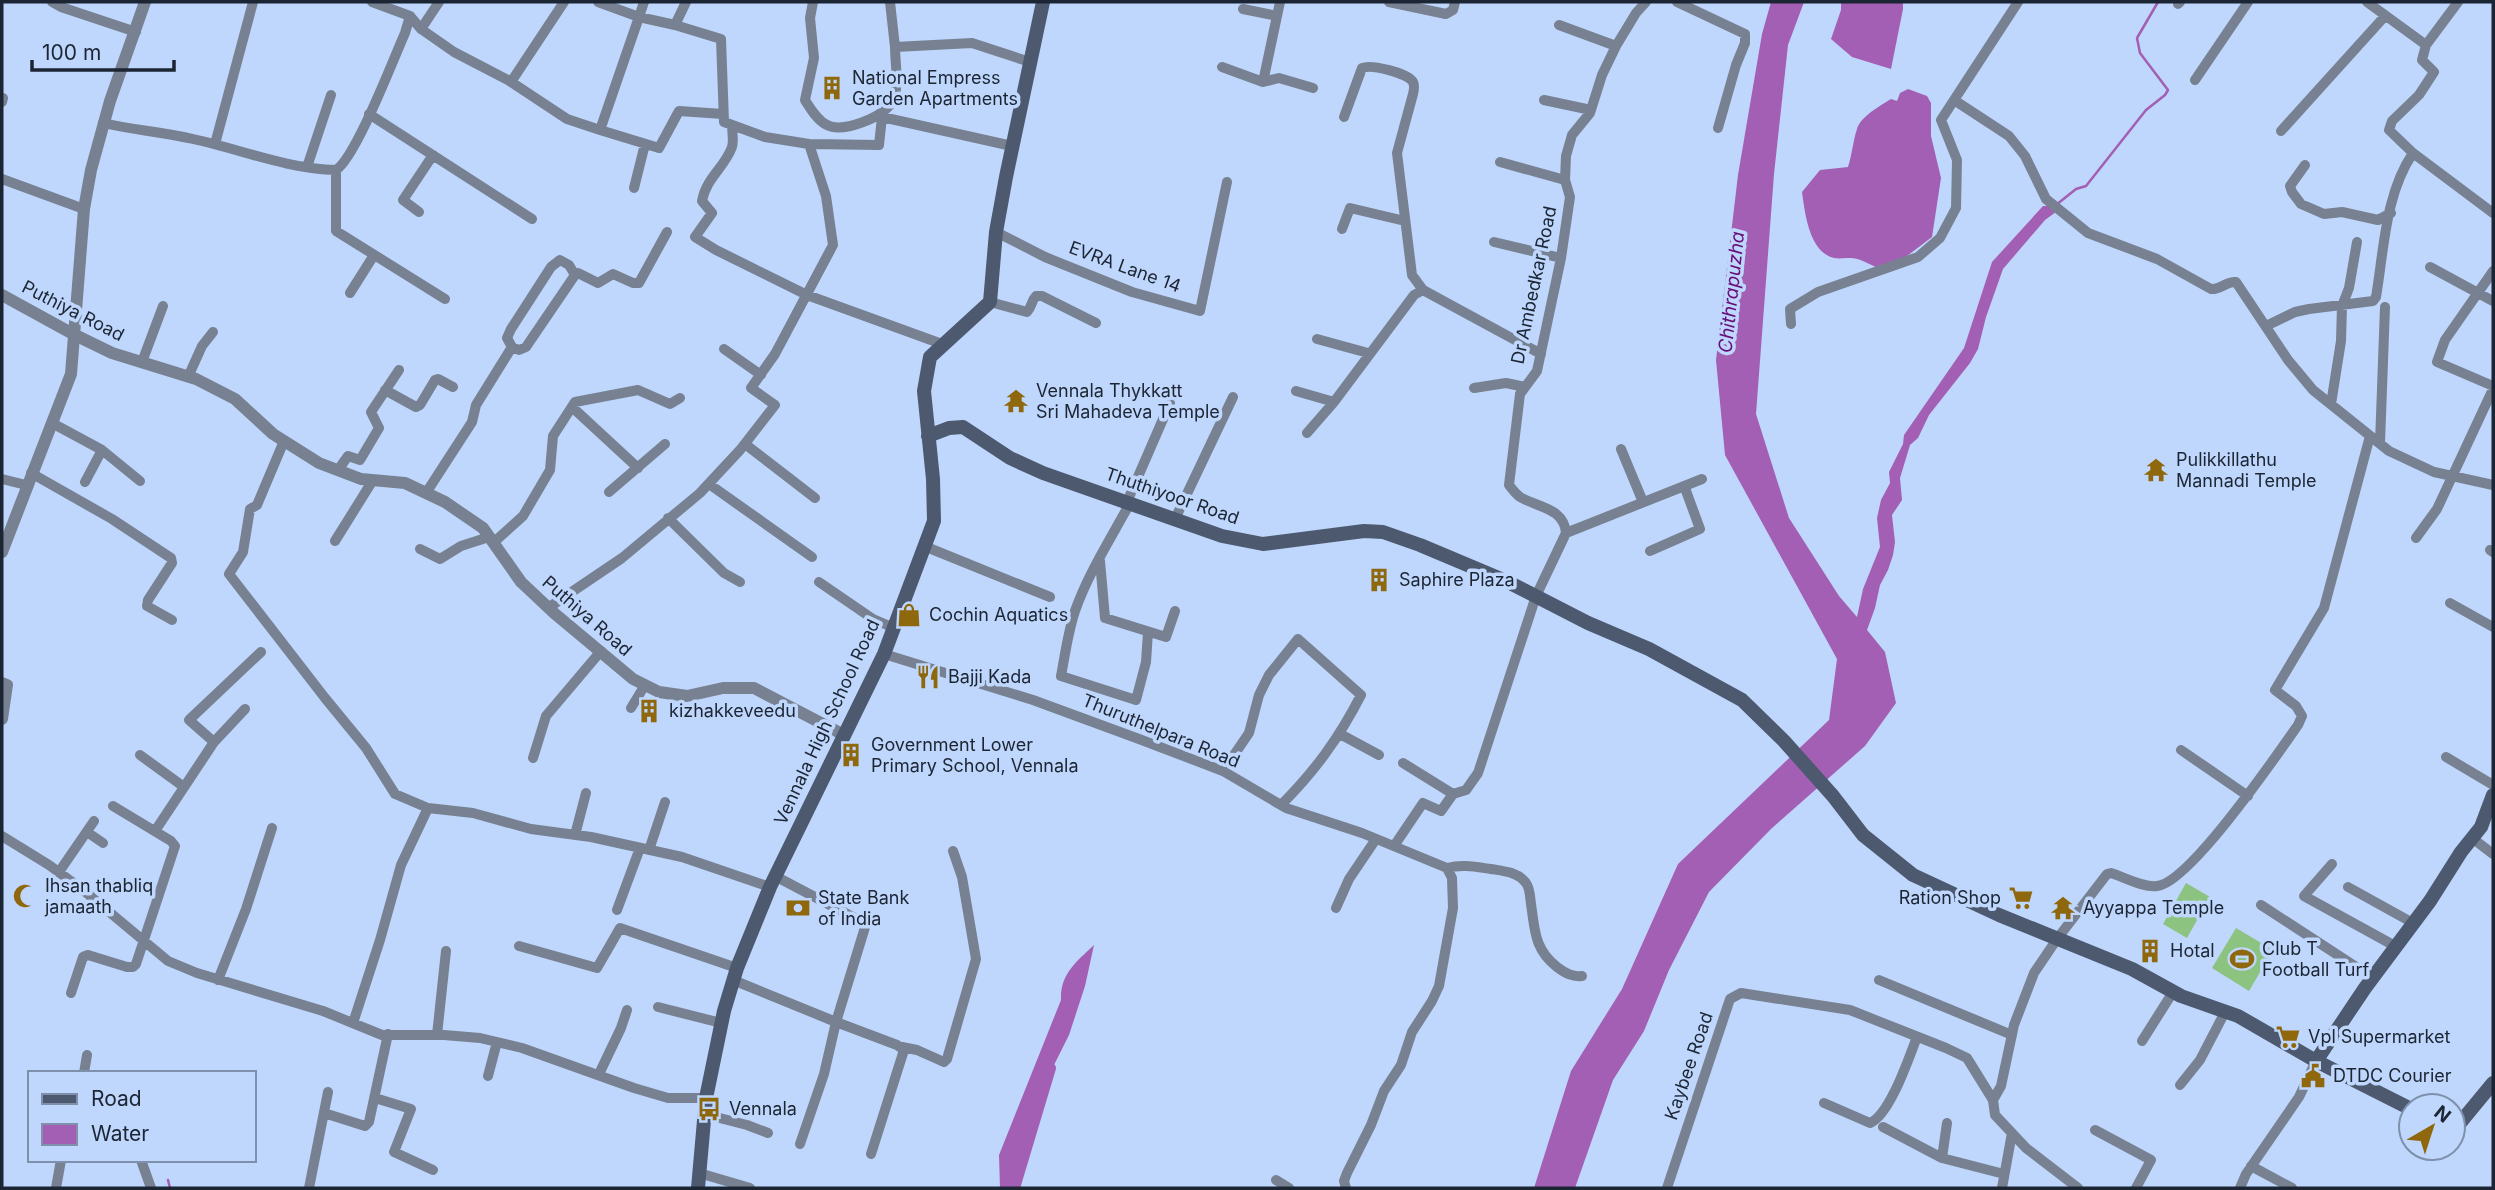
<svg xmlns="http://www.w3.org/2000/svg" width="2495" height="1190" viewBox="0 0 2495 1190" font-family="Inter,sans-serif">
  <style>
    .green { fill: #8cc380 }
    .water { fill: #a35fb3 }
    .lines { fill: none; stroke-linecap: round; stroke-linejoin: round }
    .stream { stroke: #a35fb3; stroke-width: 2.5 }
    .canal { stroke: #a35fb3; stroke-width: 10 }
    .minor { stroke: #778191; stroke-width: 10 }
    .tertiary { stroke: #778191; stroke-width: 12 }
    .secondary { stroke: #4c596f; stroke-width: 14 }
    .labels { text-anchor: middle; stroke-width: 7; stroke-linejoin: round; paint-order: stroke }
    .poi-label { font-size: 18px; fill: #1c2533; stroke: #bfd7fc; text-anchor: start }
    .street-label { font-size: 18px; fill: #1c2533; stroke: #bfd7fc }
    .water-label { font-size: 19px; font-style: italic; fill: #680d79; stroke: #bfd7fc }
  </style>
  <rect width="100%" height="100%" fill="#bfd7fc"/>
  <path class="green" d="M2186 883 2210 897 2187 938 2163 924Z
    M2236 928 2273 950 2249 991 2212 968Z"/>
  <path class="water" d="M1771 2H1804L1788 45 1774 174 1756 414 1789 518 1839 596 1857 617 1863 589 1880 547 1877 518 1881 500 1890 483 1889 472 1903 444 1904 435 1964 348 1992 262 2043 206H2050L2056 212 2045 220 2003 269 1986 317 1978 349 1970 363 1929 415 1918 438 1910 445 1900 478 1902 500 1892 515 1895 542 1893 555 1888 570 1880 585 1875 608 1867 630 1885 652 1896 703 1865 746 1771 829 1709 892 1669 970 1644 1031 1613 1080 1575 1188H1534L1571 1071 1622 989 1678 864 1829 720 1837 659 1725 455 1716 360 1738 175 1762 34Z
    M1841 2H1903V9L1891 69 1852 57 1831 39 1841 10Z
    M1908 89 1927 96 1931 103V136L1941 178 1932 237 1907 256 1876 267C1867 263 1859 258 1850 258 1844 258 1839 259 1834 258 1809 252 1805 213 1802 192L1820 170 1848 167C1852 155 1853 141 1857 129 1861 116 1880 106 1891 99L1897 101 1900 93Z
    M1094 945 1085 986 1069 1035 1046 1081 1035 1110 1013 1188H1000L999 1155 1061 1000C1060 974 1076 962 1094 945Z"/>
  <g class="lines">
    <path class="stream" d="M2056 205 2076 189 2086 186 2146 110 2165 95 2168 90 2140 53 2137 38 2158 2
      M168 1180 170 1188"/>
    <path class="canal" d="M1015 1188 1051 1068"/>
    <path class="minor" d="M52 2 61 7 136 32
      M598 2 639 17 644 2
      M813 2 810 18 814 58 805 100C810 108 817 120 827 125 843 133 882 118 892 102 900 88 895 63 895 47
      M890 2 895 47 972 43 1030 62
      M1389 2 1446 14 1453 10 1455 2
      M1677 2 1745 34V43L1736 65 1718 128
      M2367 2 2426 45 2458 2
      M2178 4 2180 2
      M1243 9 1277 16
      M410 16 421 29 454 52 508 80 567 119 600 130 639 17 675 25 721 39 724 122 765 137 809 144 826 196 833 245 775 354 751 388 775 405 740 450 700 493 622 558 548 608
      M675 25 686 2
      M1559 25 1616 46
      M421 29 439 2
      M2426 45 2422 60 2434 72 2419 95 2392 121 2389 130 2413 153 2493 213
      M1222 67 1263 82 1279 78 1313 88
      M2195 80 2248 2
      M511 82 564 2
      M1263 82 1280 2
      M1544 100 1591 110
      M1954 100 2009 136 2025 156 2046 199 2088 233 2157 259 2211 289C2221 290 2226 281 2236 282L2288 360 2313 390 2389 451 2434 472 2493 485
      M2 102 3 98
      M369 114 532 219
      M1344 117 1362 68C1371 64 1408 73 1413 82 1415 86 1414 90 1413 94L1397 153 1412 275 1423 290 1541 354
      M103 123C133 130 163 132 193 139 240 149 287 169 336 170 356 157 393 60 405 33L410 16 372 2
      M732 125C732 132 734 141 732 147 725 167 706 178 702 201L712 213 695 237 716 250 807 295 942 344
      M600 130 659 148 679 111 723 114
      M2281 131 2385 16
      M215 144 253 2
      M809 144 879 145 882 117 1012 146
      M1500 162 1565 180
      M2305 165 2290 186 2292 192 2301 204 2324 214 2342 212 2378 220 2391 213
      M307 167 331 95
      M336 170V231L445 299
      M2 179 84 209
      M634 188 645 144
      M419 212 403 200 433 155
      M1342 229 1350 208 1405 221
      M996 232 1045 257 1132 292 1200 311 1227 182
      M1494 242 1561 258
      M2430 267 2493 301
      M2493 271 2445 340 2437 362 2493 386
      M350 293 374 255
      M990 302 1027 312C1032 307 1031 301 1036 296H1042L1096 323
      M1791 324 1790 309 1818 292 1918 257 1940 238 1956 208 1957 160 1941 120 2018 2
      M2266 326 2295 312 2309 309 2373 301 2376 297C2384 250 2385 194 2413 153
      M1317 339 1368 353
      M512 347 507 338 511 329 551 267 560 260 569 265 575 275
      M724 349 761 375
      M142 362 163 306
      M188 377 202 346 213 332
      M1474 388 1506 383 1525 387
      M385 390 416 407 420 405 435 380 438 379 453 387
      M1296 391 1334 402 1414 295 1423 290
      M2331 404 2341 341 2342 306 2349 288 2357 242
      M572 407 638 468
      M52 423 102 450 140 481
      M1307 433 1334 402
      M284 441 257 505 250 509 243 552 229 574 325 698 366 748 395 794 428 808
      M2380 443 2385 307
      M745 444 815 498
      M1621 449 1643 502
      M338 470 348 456 360 460 379 428 371 412 399 370
      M31 473 112 519 171 558 172 563 148 600 147 606 172 620
      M2 479 26 485
      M85 482 102 450
      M709 484 812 557
      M609 492 665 444
      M426 493 472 422 476 405 512 347 519 350 526 347 575 275 578 273 598 283 613 274 633 283H639L667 232
      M1127 502 1170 403
      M1130 503C1111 538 1088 574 1075 611 1068 632 1065 655 1061 676L1136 700 1146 662 1148 632
      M668 518 724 573 740 582
      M1175 519 1233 397
      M1566 533 1702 479
      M2416 538 2437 509 2493 389
      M335 541 373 480
      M493 543 523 516 550 470 553 436 575 402 638 390 670 404 680 398
      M924 546 1050 597
      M420 549 440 559 461 546 489 537
      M2490 550 2493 552
      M1650 551 1700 529 1685 488
      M1100 561 1105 618 1166 637 1175 611
      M819 582 873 619 894 628
      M2450 603 2493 627
      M884 654 1033 700 1139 739 1223 771 1286 808 1362 833 1447 868 1452 878 1453 908 1439 986 1432 1001 1412 1032 1401 1065 1384 1091 1371 1125 1347 1173 1344 1181 1346 1188
      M631 708 645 685
      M1340 734 1379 755
      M214 742 189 720 261 652
      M2181 750 2248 796
      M140 755 184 787
      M2446 757 2493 785
      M533 758 546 716 601 651
      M1403 763 1453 794 1466 790 1478 773 1536 596 1566 533C1564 508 1539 508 1520 497 1516 494 1512 489 1509 485L1520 394 1537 371 1561 258 1570 197 1565 180 1566 156 1572 135 1590 113 1602 75 1616 46 1636 13 1646 2
      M1223 771 1249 733 1259 695 1269 675 1298 639 1361 695C1339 738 1315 771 1281 805
      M155 831 214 742 245 709
      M87 832 103 843
      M575 835 586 793
      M2 836 49 865 83 890 168 961 197 973 323 1011 382 1035H444L480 1038 522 1048 634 1088 668 1098H706
      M2472 838 2493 854
      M1394 846 1423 803 1441 811 1453 794
      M649 850 665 802
      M2332 864 2304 896 2395 946
      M1447 868C1462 864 1476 867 1491 869 1503 871 1518 872 1526 883 1530 888 1530 897 1531 904 1535 930 1534 949 1557 967 1565 973 1572 977 1582 976
      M59 872 94 821
      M775 876 866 924 836 1022 897 1045 904 1050 871 1154
      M2348 887 2413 923
      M2261 905 2373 978
      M1336 908 1349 879 1376 839
      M617 910 640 848
      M519 946 597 968 620 928 737 968
      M218 980 246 909 272 828
      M733 980 836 1022 824 1074 800 1144
      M1879 980 2012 1035
      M71 993 83 957 88 955 127 967H133L136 964 175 846 171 841 113 806
      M658 1007 721 1023
      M353 1023 380 940 401 865 428 808 473 813 531 829 591 837 682 857 770 887
      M437 1035 446 951
      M2142 1041 2173 992
      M902 1047 917 1050 944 1062 947 1059 976 959 962 877 953 851
      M84 1073 87 1055
      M599 1074 621 1028 627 1010
      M488 1076 497 1042
      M2180 1085 2200 1060 2225 1012
      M375 1098 411 1109 394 1152 433 1170
      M1824 1103 1870 1123C1890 1115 1909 1057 1917 1037
      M324 1113 365 1126 369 1122 388 1034
      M704 1114 747 1125 768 1133
      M1947 1123 1942 1158 2004 1174
      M1883 1127 1942 1158
      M2095 1130 2151 1160 2136 1188
      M141 1160 151 1188
      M2251 1166 2292 1188
      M699 1173 750 1188
      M1276 1180 1289 1188
      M56 1188 61 1160
      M309 1188 328 1092
      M1667 1188 1730 999 1741 993 1850 1010 1946 1048 1967 1058 1993 1100
      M2002 1188 2012 1133
      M2078 1188 2026 1148 1995 1115 1993 1100 2001 1086 2014 1025 2034 973 2057 939 2107 874 2111 873C2124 877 2144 888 2157 886 2189 883 2277 755 2298 725L2302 716 2296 706 2275 690 2324 608 2370 436
      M2240 1188 2246 1174 2299 1097 2316 1061"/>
    <path class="tertiary" d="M2 295 73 334 112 353 196 379 235 399 273 434 319 463 361 479 405 483 445 502 483 528 521 582 554 613 633 679 659 692 687 696 723 688H754L844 735
      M2 552 71 374 84 209 91 170 110 101 145 2
      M2 683 7 685 2 719"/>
    <path class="secondary" d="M928 436 949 428 963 427 1010 458 1043 473 1222 536 1263 544 1364 531 1383 532 1420 545 1508 582 1588 623 1649 649 1742 700 1784 741 1833 796 1863 835 1913 875 1999 915 2132 969 2181 996 2238 1016 2316 1061 2411 1109
      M2316 1061 2365 988 2430 901 2461 852 2481 827 2493 795
      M2453 1128 2455 1129 2493 1083
      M698 1188 706 1098 724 1011 737 968 770 887 884 654 934 521 933 479 924 391 930 357 990 302 996 232 1006 177 1043 2"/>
  </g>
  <defs>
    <g id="building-bare" transform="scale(1.89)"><path d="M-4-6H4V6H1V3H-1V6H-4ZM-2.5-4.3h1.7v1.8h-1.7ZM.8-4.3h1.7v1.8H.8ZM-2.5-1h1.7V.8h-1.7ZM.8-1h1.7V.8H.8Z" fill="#8f670d" stroke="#bfd7fc" stroke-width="2.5" paint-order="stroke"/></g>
    <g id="temple-bare" transform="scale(1.89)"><path d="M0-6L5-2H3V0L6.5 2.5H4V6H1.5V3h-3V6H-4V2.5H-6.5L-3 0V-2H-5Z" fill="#8f670d" stroke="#bfd7fc" stroke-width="2.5" paint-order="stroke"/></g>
    <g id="shop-bare" transform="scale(1.89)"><path d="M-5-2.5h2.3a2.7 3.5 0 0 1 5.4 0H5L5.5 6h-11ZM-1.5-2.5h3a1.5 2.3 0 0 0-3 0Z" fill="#8f670d" stroke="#bfd7fc" stroke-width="2.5" paint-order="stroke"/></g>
    <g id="restaurant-bare" transform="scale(1.89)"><path d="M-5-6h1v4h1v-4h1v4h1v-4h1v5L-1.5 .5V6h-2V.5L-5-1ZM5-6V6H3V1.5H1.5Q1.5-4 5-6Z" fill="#8f670d" stroke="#bfd7fc" stroke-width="2.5" paint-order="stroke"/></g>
    <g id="mosque-bare" transform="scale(1.89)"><path d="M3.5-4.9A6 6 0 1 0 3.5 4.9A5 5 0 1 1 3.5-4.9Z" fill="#8f670d" stroke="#bfd7fc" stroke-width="2.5" paint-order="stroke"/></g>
    <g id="supermarket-bare" transform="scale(1.89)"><path d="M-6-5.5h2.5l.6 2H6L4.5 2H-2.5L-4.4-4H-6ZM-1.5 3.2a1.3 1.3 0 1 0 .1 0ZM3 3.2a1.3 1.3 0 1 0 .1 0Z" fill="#8f670d" stroke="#bfd7fc" stroke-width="2.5" paint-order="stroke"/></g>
    <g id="bank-bare" transform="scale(1.89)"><path d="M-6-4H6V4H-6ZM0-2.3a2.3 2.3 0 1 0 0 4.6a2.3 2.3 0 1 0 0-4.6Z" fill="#8f670d" stroke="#bfd7fc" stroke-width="2.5" paint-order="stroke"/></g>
    <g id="stadium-bare" transform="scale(1.89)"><path d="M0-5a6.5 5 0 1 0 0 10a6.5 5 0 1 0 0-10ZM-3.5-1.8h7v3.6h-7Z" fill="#8f670d" stroke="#bfd7fc" stroke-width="2.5" paint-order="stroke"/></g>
    <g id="civic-bare" transform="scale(1.89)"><path d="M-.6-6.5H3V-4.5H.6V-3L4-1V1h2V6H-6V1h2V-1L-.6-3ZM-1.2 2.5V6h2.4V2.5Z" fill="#8f670d" stroke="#bfd7fc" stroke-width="2.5" paint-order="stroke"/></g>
    <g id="bus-bare" transform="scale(1.89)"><path d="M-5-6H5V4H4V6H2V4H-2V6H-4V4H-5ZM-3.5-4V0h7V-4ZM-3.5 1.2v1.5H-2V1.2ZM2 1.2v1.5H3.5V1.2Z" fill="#8f670d" stroke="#bfd7fc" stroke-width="2.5" paint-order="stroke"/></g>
  </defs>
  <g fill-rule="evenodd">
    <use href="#building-bare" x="832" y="88"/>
    <use href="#temple-bare" x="1016" y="401"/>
    <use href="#temple-bare" x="2156" y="470"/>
    <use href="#building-bare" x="1379" y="580"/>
    <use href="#shop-bare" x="909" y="615"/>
    <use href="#restaurant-bare" x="928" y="677"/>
    <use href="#building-bare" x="649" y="711"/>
    <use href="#building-bare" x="851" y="755"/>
    <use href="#mosque-bare" x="25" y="896"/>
    <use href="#supermarket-bare" x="2021" y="898"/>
    <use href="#bank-bare" x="798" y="908"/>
    <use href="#temple-bare" x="2063" y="908"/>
    <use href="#building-bare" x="2150" y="951"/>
    <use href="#stadium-bare" x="2242" y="959"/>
    <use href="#supermarket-bare" x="2288" y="1037"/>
    <use href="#civic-bare" x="2313" y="1076"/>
    <use href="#bus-bare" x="709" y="1109"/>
  </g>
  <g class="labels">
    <g class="poi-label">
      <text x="852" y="84">National Empress<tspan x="852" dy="21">Garden Apartments</tspan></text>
      <text x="1036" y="397">Vennala Thykkatt<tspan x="1036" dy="21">Sri Mahadeva Temple</tspan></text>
      <text x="2176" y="466">Pulikkillathu<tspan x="2176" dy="21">Mannadi Temple</tspan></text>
      <text x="1399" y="586">Saphire Plaza</text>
      <text x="929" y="621">Cochin Aquatics</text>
      <text x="948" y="683">Bajji Kada</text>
      <text x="669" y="717">kizhakkeveedu</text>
      <text x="871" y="751">Government Lower<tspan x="871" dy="21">Primary School, Vennala</tspan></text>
      <text x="45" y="892">Ihsan thabliq<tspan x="45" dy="21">jamaath</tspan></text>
      <text x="818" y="904">State Bank<tspan x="818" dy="21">of India</tspan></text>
      <text x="2001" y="904" text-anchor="end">Ration Shop</text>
      <text x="2083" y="914">Ayyappa Temple</text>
      <text x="2262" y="955">Club T<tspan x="2262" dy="21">Football Turf</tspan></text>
      <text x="2170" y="957">Hotal</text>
      <text x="2308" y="1043">Vpl Supermarket</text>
      <text x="2333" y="1082">DTDC Courier</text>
      <text x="729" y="1115">Vennala</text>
    </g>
    <g class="street-label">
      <text transform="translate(1125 267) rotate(20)" y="6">EVRA Lane 14</text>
      <text transform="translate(1534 285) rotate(-78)" y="6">Dr Ambedkar Road</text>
      <text transform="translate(73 311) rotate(27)" y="6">Puthiya Road</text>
      <text transform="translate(1172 496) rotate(19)" y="6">Thuthiyoor Road</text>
      <text transform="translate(587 616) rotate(41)" y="6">Puthiya Road</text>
      <text transform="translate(827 722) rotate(-65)" y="6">Vennala High School Road</text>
      <text transform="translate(1161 731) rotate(22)" y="6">Thuruthelpara Road</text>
      <text transform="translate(1689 1066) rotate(-71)" y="6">Kaybee Road</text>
    </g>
    <g class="water-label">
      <text transform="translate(1731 292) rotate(-84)" y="7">Chithrapuzha</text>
    </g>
  </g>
  <rect width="2495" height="1190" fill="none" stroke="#1c2533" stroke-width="7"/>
  <rect x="28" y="1071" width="228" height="91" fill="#bfd7fc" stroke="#7e90ac" stroke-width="2"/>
  <rect x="42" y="1094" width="35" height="10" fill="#4c596f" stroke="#7e90ac" stroke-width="2"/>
  <text x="91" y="1106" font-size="21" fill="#1c2533">Road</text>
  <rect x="42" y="1124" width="35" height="21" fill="#a35fb3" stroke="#7e90ac" stroke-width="2"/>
  <text x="91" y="1141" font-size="21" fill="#1c2533">Water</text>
  <g transform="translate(2432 1127) rotate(39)"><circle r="33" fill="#bfd7fc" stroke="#7e90ac" stroke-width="2"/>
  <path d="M0-5L12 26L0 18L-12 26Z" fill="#8f670d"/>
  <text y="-10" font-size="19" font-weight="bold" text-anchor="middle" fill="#1c2533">N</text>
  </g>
  <path d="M32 60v10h142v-10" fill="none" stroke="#1c2533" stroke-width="3.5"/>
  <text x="42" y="60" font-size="21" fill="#1c2533" stroke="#bfd7fc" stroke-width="5" paint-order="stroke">100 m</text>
</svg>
